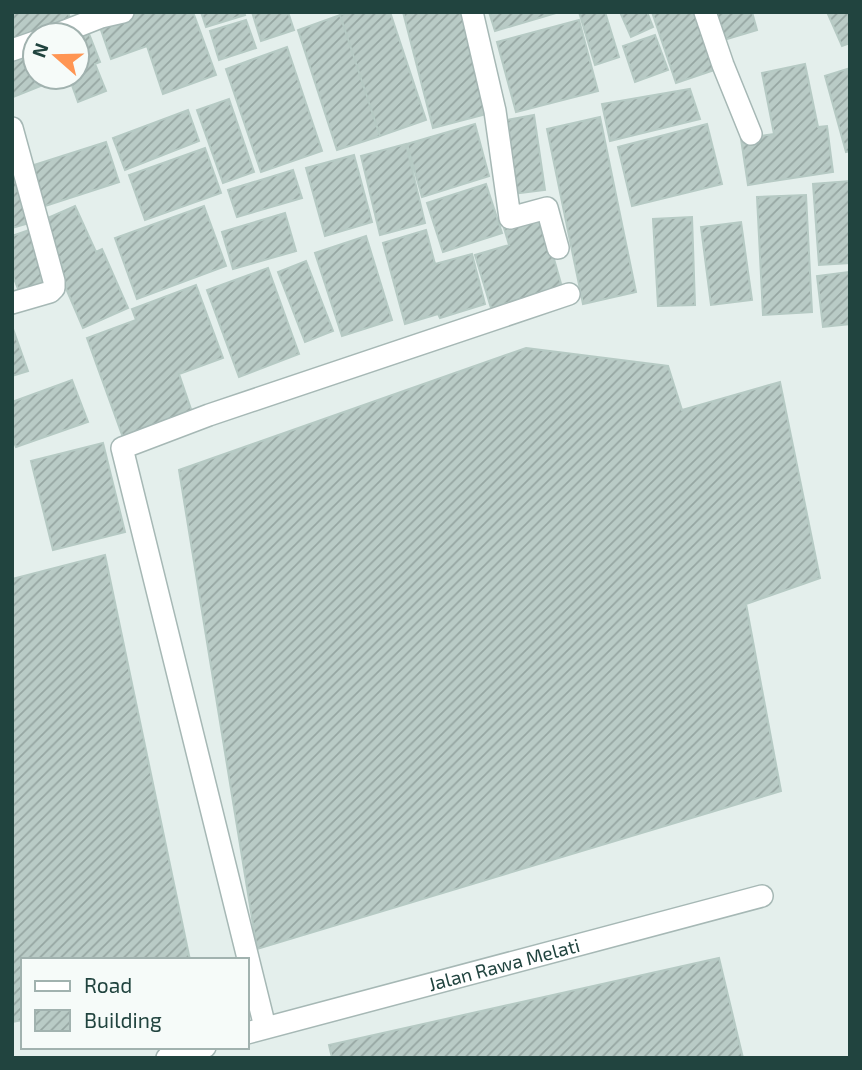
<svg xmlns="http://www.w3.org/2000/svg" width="862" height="1070" viewBox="0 0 862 1070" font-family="'Exo 2',sans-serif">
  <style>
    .building { fill: url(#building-hatch); stroke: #b6cac4; stroke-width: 2 }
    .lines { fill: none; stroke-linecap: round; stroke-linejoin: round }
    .minor-casing { stroke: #a6b8b5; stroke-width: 24 }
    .minor { stroke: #fff; stroke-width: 21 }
    .labels { text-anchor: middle; stroke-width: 5; stroke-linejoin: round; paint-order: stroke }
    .street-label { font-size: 19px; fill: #21443f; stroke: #f6fbf9 }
  </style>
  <defs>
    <pattern id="building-hatch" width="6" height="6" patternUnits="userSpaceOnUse" patternTransform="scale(1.75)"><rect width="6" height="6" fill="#b9cbc6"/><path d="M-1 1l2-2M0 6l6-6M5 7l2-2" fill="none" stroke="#96a6a2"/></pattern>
  </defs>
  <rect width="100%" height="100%" fill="#e4efec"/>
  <path class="building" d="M12 12H68L71 21 50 33 43 35H35L12 46Z
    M140 12H193L216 75 163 94 147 46 111 59 100 27Z
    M201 12H244L245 15 206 27Z
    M252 12H288L294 30 261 41Z
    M349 12H390L426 120 380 136 340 15Z
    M403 12H463L490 113 433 128Z
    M489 12H556V13L495 31Z
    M579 12H605L619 57 595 65Z
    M620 12H647L653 27 631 37Z
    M652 12H702L720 68 676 83Z
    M709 12H752L757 30 717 42Z
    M827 12H850V43L842 46Z
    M340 15 380 136 337 150 298 30Z
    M246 20 256 48 219 60 210 31Z
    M579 20 598 91 516 112 497 42Z
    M86 26 100 62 95 64 106 91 78 102 69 77H77V35Z
    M655 35 668 70 635 82 623 46Z
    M35 46V77H63L13 97 12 55Z
    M287 47 322 151 261 172 226 69Z
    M805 64 818 127 827 126 833 172 748 185 741 139 774 134 762 73Z
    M850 68V151L846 152 825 76Z
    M690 89 700 119 610 141 602 104Z
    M229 99 254 172 223 183 197 110Z
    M188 110 199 141 125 170 113 138Z
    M534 115 545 190 513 194 502 121Z
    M600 117 636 292 583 304 547 129Z
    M475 124 489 176 422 197 407 144Z
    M707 124 722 184 632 206 618 147Z
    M106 142 119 182 42 207 28 167Z
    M406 144 425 223 380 235 361 156Z
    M205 148 221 193 145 220 129 175Z
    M354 155 372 222 325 236 306 168Z
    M12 162 29 223 12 228Z
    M293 170 302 198 237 217 228 190Z
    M850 181V263L819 265 813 184Z
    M486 184 502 233 443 252 427 203Z
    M806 195 812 312 763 315 757 197Z
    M75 206 96 252 102 249 128 308 83 328 58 270 63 267 43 220Z
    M204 206 226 266 137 299 115 238Z
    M285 213 296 251 233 269 222 232Z
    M542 217 562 287 491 308 475 255 509 245 504 228Z
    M692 217 695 305 658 306 653 219Z
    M741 222 752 300 711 305 701 227Z
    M29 230 46 285 18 289 12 273V236Z
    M426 230 435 264 472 254 485 304 440 318 438 314 405 324 383 243Z
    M366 236 392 320 342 336 315 253Z
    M306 261 333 331 305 342 278 272Z
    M268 268 299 354 239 377 207 290Z
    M850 272V324L823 327 817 276Z
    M196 285 223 358 179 374 194 418 125 443 87 338 136 320 132 309Z
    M12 326 28 371 12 376Z
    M526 348 668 366 682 410 780 382 820 578 746 604 781 791 257 949 179 470Z
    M72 380 88 422 16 447 12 438V402Z
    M103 443 125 532 53 550 31 461Z
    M105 555 190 960H23V1020L12 1022V579Z
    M719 958 743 1058H332L329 1045Z"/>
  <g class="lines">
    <g class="minor-casing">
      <g id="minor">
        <path d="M472 12 495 111 510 218 547 208 558 248"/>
        <path d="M705 12 723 65 751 134"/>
        <path d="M55 35 101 17 123 12"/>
        <path d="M12 50 35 42"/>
        <path d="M12 128 54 281V288L50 292 12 303"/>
        <path d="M265 1027 122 448 209 415 569 294"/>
        <path id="s1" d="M247 1033 762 896"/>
        <path d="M167 1058 205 1047"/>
      </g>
    </g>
    <use href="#minor" class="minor"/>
  </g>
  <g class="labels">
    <g class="street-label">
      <text dy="7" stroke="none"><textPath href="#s1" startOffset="266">Jalan Rawa Melati</textPath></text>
    </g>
  </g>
  <rect width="862" height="1070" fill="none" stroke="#21443f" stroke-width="28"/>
  <rect x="21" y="958" width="228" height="91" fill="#f6fbf9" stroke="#a1b2af" stroke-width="2"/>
  <rect x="35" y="981" width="35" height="10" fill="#ffffff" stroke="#a1b2af" stroke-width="2"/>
  <text x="84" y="993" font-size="21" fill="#21443f">Road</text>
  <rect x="35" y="1010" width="35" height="21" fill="url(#building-hatch)" stroke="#a1b2af" stroke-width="2"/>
  <text x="84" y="1028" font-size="21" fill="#21443f">Building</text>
  <g transform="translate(56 56) rotate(290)"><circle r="33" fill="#f6fbf9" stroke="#a1b2af" stroke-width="2"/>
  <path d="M0-5L12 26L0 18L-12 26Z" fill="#ff9553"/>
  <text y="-10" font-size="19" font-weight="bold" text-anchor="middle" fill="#21443f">N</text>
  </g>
</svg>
